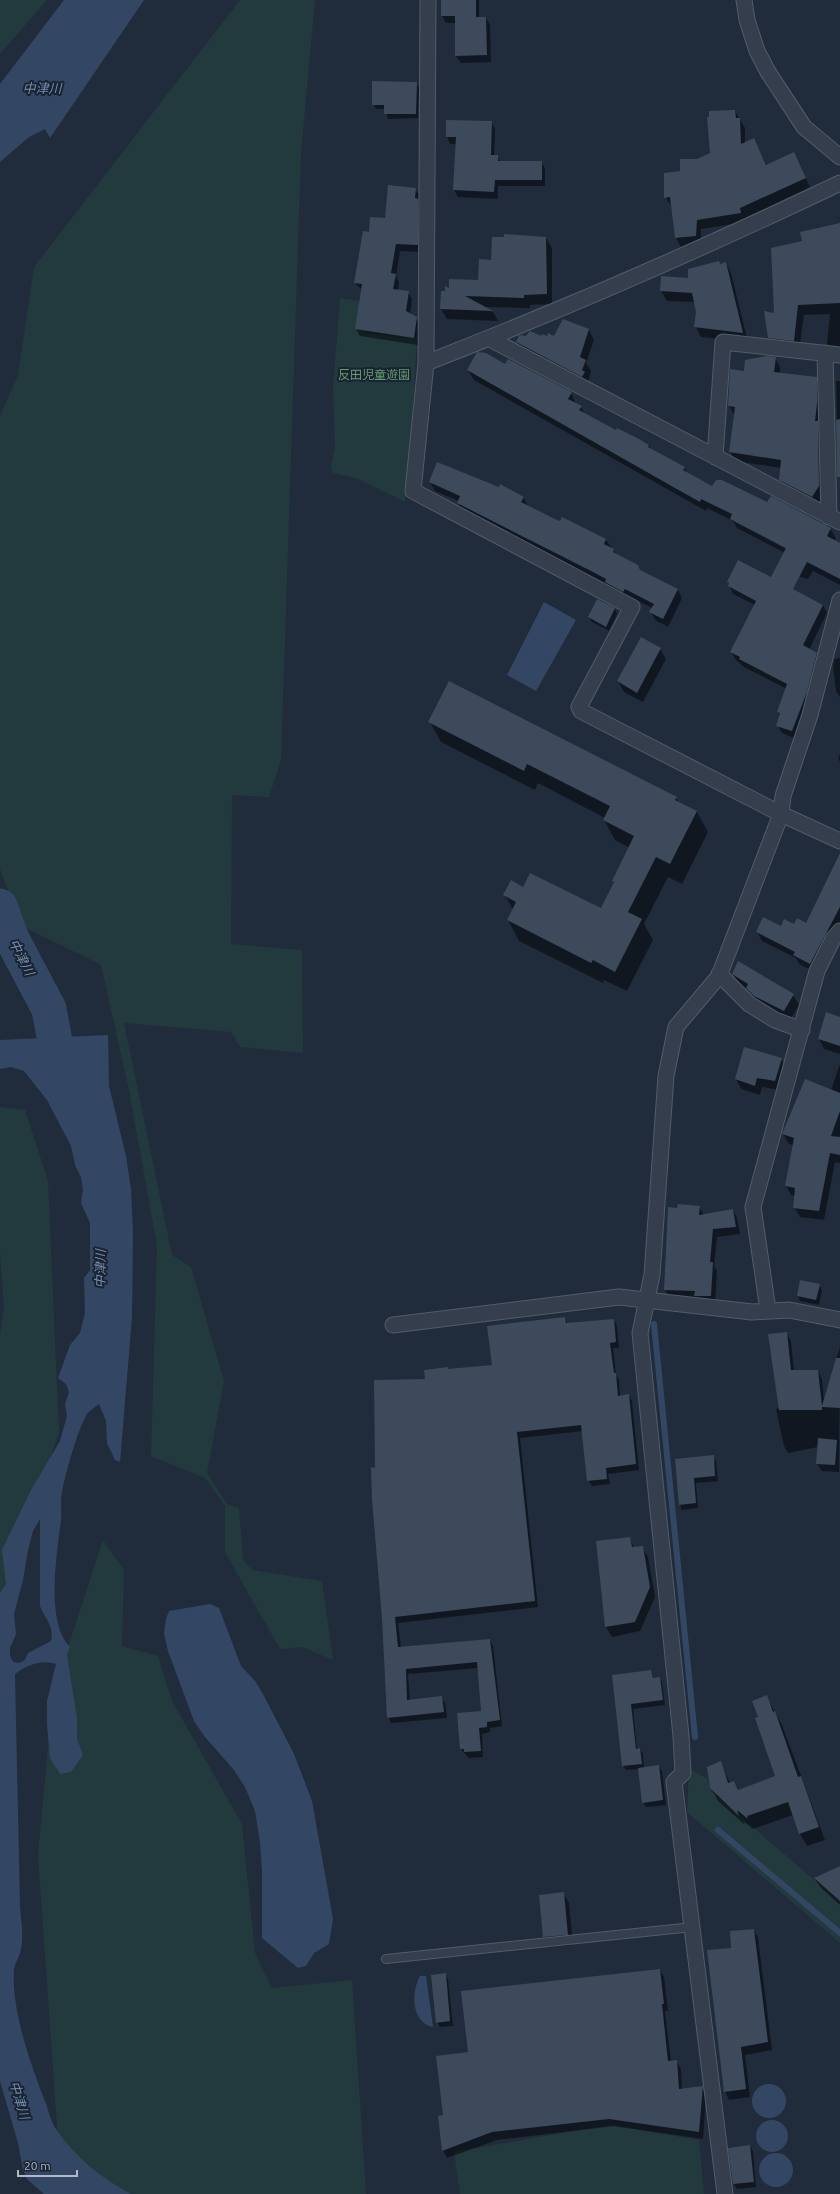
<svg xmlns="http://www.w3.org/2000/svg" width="840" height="2194" viewBox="0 0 840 2194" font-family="Ubuntu,'Noto Sans JP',sans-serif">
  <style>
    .green { fill: #223a3d }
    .water { fill: #334764; fill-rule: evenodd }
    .shadow { fill: #0007; fill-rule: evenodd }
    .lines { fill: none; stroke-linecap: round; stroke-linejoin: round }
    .stream { stroke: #334764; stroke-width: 6 }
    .river { stroke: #334764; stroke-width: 35 }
    .building { fill: #3c4a5b }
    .lane-casing { stroke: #525c6a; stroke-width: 10 }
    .street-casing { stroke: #525c6a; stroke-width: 17 }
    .lane { stroke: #343e4c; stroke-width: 8 }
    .street { stroke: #343e4c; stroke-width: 15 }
    .labels { text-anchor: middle; stroke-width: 4; stroke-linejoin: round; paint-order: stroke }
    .park-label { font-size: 12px; fill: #659b72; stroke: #1a2331 }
    .water-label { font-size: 13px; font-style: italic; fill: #758eb2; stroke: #1a2331 }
  </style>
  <rect width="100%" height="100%" fill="#202c3c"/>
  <path class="green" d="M0 0H47L0 54Z
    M240 0H315L301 153 281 760 269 797 232 795 231 944 302 950 303 1053 240 1047 231 1032 124 1023 172 1255 191 1267 224 1381 207 1473 227 1504 239 1508 243 1560 252 1570 322 1581 333 1660 302 1647 280 1649 225 1552V1506L205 1478 151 1456 157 1246 129 1090 101 965 22 926 0 869V416L18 375 34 267Z
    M340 298 367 302 364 333 417 339 409 471 405 502 356 478 333 473 331 467 335 445 333 388Z
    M0 1107 25 1110 48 1181 59 1432 0 1608V1335L4 1307 0 1252Z
    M103 1540 124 1570 122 1646 158 1656 172 1701 242 1824 255 1953 272 1988 352 1980 366 2194H98L59 2154 38 1855 53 1693Z
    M689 1769 707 1778 711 1791 840 1902V1943L687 1812Z
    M609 2125 699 2140 704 2194H460L454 2152Z"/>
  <path class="water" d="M64 0H144L50 138 45 129 29 137 0 162V84Z
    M544 602 576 620 536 691 507 675Z
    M108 1035 109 1086 126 1156 131 1189 133 1232 132 1317 120 1462 115 1460 107 1443 106 1421 99 1404C95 1407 90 1410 87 1414 77 1431 66 1472 62 1492 60 1501 62 1511 61 1520 57 1552 45 1622 70 1647L67 1655 77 1718V1739L83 1755 71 1772 60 1774 50 1758 47 1724V1701L56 1664C41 1659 27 1665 15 1674L20 1907C21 1921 24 1935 21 1949 20 1956 15 1962 14 1969 11 2011 31 2065 46 2104 49 2112 51 2122 56 2129 76 2158 101 2178 131 2194H44L27 2179 23 2170 18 2143 0 2081V1593L6 1584 2 1550 31 1490 60 1441 67 1416 65 1404 69 1392 66 1384 58 1378 70 1345 80 1333 85 1313 84 1278 90 1270V1223L81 1203 83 1189 81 1177 75 1165 71 1146 47 1100 24 1071 11 1067 0 1069V1040ZM40 1519V1606C44 1617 55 1627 51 1641L28 1653 25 1660 19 1663 13 1662 10 1656V1648L16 1634 14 1614 23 1580 28 1550 33 1531Z
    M210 1604 219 1608 241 1666 255 1681 264 1696 294 1754 312 1801 333 1919 329 1944 314 1953 306 1966 298 1968 262 1938V1871L260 1842 255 1811 245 1787 234 1770 205 1737 194 1721 168 1651 164 1634 166 1619 169 1611Z
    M420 1976H426L433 2027C411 2022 411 1993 420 1976Z
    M752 2101a17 17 0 1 1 34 0a17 17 0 1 1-34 0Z
    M756 2136a16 16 0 1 1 32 0a16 16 0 1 1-32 0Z
    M759 2170a17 17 0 1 1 34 0a17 17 0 1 1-34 0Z"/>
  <path class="shadow" d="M442 0H479V18H486L490 25 491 62 461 63 456 56V23H446L442 16Z
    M416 83 419 88 418 118 388 119 385 109H376L373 104Z
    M735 111 745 128V143L759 149 767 166 799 163 810 187 745 218 746 222 701 229V245L681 247 676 238 672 207 665 197 681 172 697 160 711 153Z
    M491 122 495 129 494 156H497L500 162H541L545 168V186H498V199L458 197 454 190 456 144H450L447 137Z
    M415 189 420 196 419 202 421 207V252L400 251 396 276 399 282 398 290 408 292 412 299 410 315 416 318 421 325 418 345 360 336 356 329 362 290 355 283 370 233Z
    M546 238 552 248V304L530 305V308L483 307 493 312 498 321 447 319 441 309 446 292 479 281 492 261Z
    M840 250V355L833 354 827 344 830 314 804 315 799 351 775 348 769 337 775 314Z
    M726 263 731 273 748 342 701 337 696 327 697 312 695 302 667 301 661 291Z
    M589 330 594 340 586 363 591 371 587 386 523 353 517 342 541 338H555Z
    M775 358 780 367V374L816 378 821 388 824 496 818 506 786 489 780 480 781 468 735 461 730 451 734 415 729 405 745 372Z
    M506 365 571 393 576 404 581 407 585 415 649 445 651 450 684 468 687 473 713 488 768 504 830 528 836 538 834 541 840 544V585L813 571 808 579 785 573V553L737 528 733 521 707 508 706 511 474 380 468 370ZM735 520 791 549 790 551 735 522Z
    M836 381H840V462L838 457Z
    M438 463 523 497 528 506 555 520 606 540 617 555 640 571 678 590 682 598 668 627 655 620 651 612 652 608 630 597 628 600 611 591 608 585 530 544 463 512 458 503 459 501 435 491 430 482Z
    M728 582 823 605 827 613 809 650 816 653 821 662 796 739 782 733 777 725 780 716 778 712 787 689 744 667 736 660 731 652 755 605 733 594Z
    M597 600 615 609 617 614 609 631 592 622 589 617Z
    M660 649 666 659 643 702 624 692 618 681Z
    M840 658V697L836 691 833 666 835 659Z
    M430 722 676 798 679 803 697 812 708 832 682 884 668 877 644 924 653 940 627 991 604 980 603 983 519 941 508 920 513 910 505 895 524 888 601 910 614 884 613 881 630 848 615 840 604 820 605 818 538 783 535 790 441 742Z
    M840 754V762L838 758Z
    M840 863V924L815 972 799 964 796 958 762 941 757 932 806 924Z
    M733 974 793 995 799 1005 790 1020 752 998 748 990 739 984Z
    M827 1014 840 1018V1054L824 1049 819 1039Z
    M781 1059 786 1069 780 1090 762 1087 760 1095 741 1089 736 1079Z
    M840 1064V1163L835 1162 824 1220 800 1217 794 1207 795 1196 791 1195 786 1186 793 1145 789 1144 783 1134 831 1090Z
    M699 1207 704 1215 733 1210 737 1218 740 1234 717 1237 714 1266 717 1271 715 1304 670 1298 665 1290 669 1209Z
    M819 1285 822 1290 819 1305 800 1301 798 1296Z
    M565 1318 568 1324 614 1320 617 1326 619 1348H613L616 1375 619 1380 620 1397 629 1395 632 1401 639 1470 608 1474 610 1484 592 1486 588 1480 583 1431 520 1438 538 1607 398 1623 401 1648 490 1640 493 1646 502 1726 490 1728V1732L482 1734 483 1757 469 1758 461 1749 482 1712 478 1668 408 1674 410 1701 441 1697 445 1703 447 1718 391 1723 388 1717 376 1469 426 1380 449 1370 493 1365Z
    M786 1333 791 1341 794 1371H818L822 1379 824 1400 840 1347 839 1472 822 1471 817 1464 818 1447 788 1453 784 1446 776 1409 779 1408Z
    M713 1457 716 1461 718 1481 696 1483 698 1508 682 1510 680 1505 676 1460Z
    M629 1538 634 1547H642L648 1557 655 1597 640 1631 612 1637 606 1627 597 1542Z
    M651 1671 654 1679 660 1678 662 1683 665 1705 633 1709 637 1749H640L643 1754 644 1768 659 1766 662 1771 666 1805 646 1807 643 1802 639 1769 626 1770 623 1765 613 1676Z
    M766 1696 782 1725 825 1840 807 1846 800 1834 793 1815 753 1829 743 1821 745 1825 718 1801 711 1787 720 1763 730 1783 734 1782 739 1791 777 1777 759 1718Z
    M840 1876V1905L821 1888 815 1879Z
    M563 1893 569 1903 573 1945 550 1947 544 1937Z
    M754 1930 758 1938 772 2050 745 2055 750 2097 729 2100 725 2091 732 1948Z
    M660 1970 664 1977 668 2011H665L671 2062 676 2061 681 2069 682 2090 702 2087 706 2095 703 2139 614 2126 497 2140 447 2158 443 2151 439 2116H444L469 2053Z
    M446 1975 448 1979 453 2026 440 2027 437 2022Z
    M750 2146 753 2151 756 2187 737 2189 734 2184 729 2148Z"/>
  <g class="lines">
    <path class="stream" d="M654 1324 695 1737
      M718 1830 840 1933"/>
    <path class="river" d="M0 906 12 939 49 1009 63 1084"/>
  </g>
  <path class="building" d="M441 0H476V17H486L487 55 455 56V16H441Z
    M372 81 417 82 416 114H384V105H372Z
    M735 110 736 118H740L741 144 754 138 766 165 794 152 806 178 740 208 741 213 697 220 696 236 675 238 670 197 664 198V173L680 171V159H697L710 153 707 117H709V111Z
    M446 120 492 121 491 155H498V161H542V180H495L494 192 453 190 456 137H446Z
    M388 185 416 188 415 198 418 199V245L396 244 391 273 396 274 393 289 409 291 406 311 417 317 414 338 355 329 362 284 354 283 363 231 369 232 370 217 385 218Z
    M840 223V303L798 305 794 341 768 338 764 311 774 313 771 248 802 241 800 232Z
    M504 234 546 237 547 294 524 295V298L465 296 493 311 440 309 441 291H445V286L449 288V279L478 280 479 259 491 260 492 237H504Z
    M719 261 720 264 726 262 743 333 694 327 696 312 692 293 660 291 661 276 688 278V269Z
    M563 319 589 329 580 357 586 360 582 370 585 372 582 377 516 342 519 335 526 336 530 331 541 336 542 334 547 336 548 333 554 336Z
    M477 352 486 353 505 364 508 359 572 392 568 399 582 406 579 410 616 430 617 428 639 439 649 445 648 447 685 467 683 470 712 486 716 480H722L767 502 771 496 831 528 827 536 840 543V579L807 562 793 589 823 605 803 645 817 653 807 692 792 731 776 726 780 713 777 712 787 684 739 659 740 657 730 652 756 601 728 586 729 583 727 582 738 560 771 577 786 548 730 519 732 514 701 499 700 502 675 488 467 370Z
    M767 356 776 357 774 372 817 377V403L815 421H818L819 486 812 497 779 480 781 460 729 452 735 407 728 406 730 369 744 371 745 360Z
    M840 419V477H837L836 420Z
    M437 462 499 487 500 484 524 497 521 502 555 519 560 521 562 517 606 539 604 544 614 549 613 552 638 565 640 570 678 589 663 619 649 612 654 604 625 589 623 592 605 582 606 579 593 572 457 503 460 496 429 482Z
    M597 599 615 608 606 627 588 617Z
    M641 637 661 648 637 693 617 681Z
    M449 681 677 797 675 800 697 811 670 864 656 857 628 912 642 919 615 972 593 960 591 963 507 920 516 902 503 895 511 880 523 887 530 873 601 908 614 882 612 881 634 836 603 820 610 806 527 764 524 771 428 722Z
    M840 853V907L810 964 793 955 795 952 756 932 763 917 781 926 784 919 794 924 797 918 806 923Z
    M738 961 794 994 784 1011 754 996 746 988 748 984 732 974Z
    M826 1012 840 1017V1046L818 1039Z
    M744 1047 782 1058 775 1081 757 1078 755 1086 735 1079Z
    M805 1079 840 1093V1111L831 1136 840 1137V1155L830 1153 819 1211 793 1208 795 1188 785 1186 794 1138 782 1134Z
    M678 1204 700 1206 699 1215 733 1209 736 1227 713 1229 710 1262H713L711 1296H694L695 1291 664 1290 668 1207 677 1208Z
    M800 1280 820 1284 816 1300 797 1296Z
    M565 1317 566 1323 614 1319 616 1342 610 1343 614 1373H616L618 1396 629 1394 636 1464 606 1468 607 1479 587 1481 581 1425 517 1432 535 1601 395 1617 398 1647 490 1639 500 1720 487 1722V1727L479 1728 481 1751 464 1752V1749H460L457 1713 481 1711 477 1662 406 1669 407 1700 442 1696 444 1712 387 1718 382 1618 372 1500 371 1467 375 1468 374 1380 425 1379 424 1370 448 1367V1369L492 1365 487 1326Z
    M787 1332 791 1370H818L822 1406 836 1358H840V1408L822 1407V1410H779L768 1334Z
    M818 1438 837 1440 835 1465 816 1464Z
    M714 1455 715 1476 694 1478 696 1503 679 1505 675 1459Z
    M630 1537 632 1547 643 1546 650 1587 635 1622 605 1627 596 1541Z
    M651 1670 653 1678 660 1677 663 1700 631 1704 636 1749 640 1748 642 1764 622 1766 612 1675Z
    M767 1695 773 1712 775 1711 798 1777 801 1776 819 1827 799 1834 788 1802 747 1816 748 1819 737 1810 739 1816 710 1788 707 1767 721 1761 728 1783 734 1781 738 1790 775 1776 755 1718 758 1717 752 1701Z
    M659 1765 663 1800 642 1803 638 1768Z
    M840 1866V1901L814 1878Z
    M564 1892 568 1935 543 1937 539 1895Z
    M754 1929 768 2042 741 2047 746 2089 724 2092 707 1950 731 1948 730 1931Z
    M660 1969 664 2004H662L668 2061 677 2060 679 2089 703 2086 699 2132 609 2119 492 2132 442 2151 438 2116 443 2115 436 2056 468 2052 461 1991Z
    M446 1973 450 2021 436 2023 431 1975Z
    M750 2145 754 2182 733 2184 728 2148Z"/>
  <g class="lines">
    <g class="lane-casing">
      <path id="lane" d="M386 1959 693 1927"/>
    </g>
    <g class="street-casing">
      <path id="street" d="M428 0 426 363 413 491 632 607 579 707 581 711 781 814 840 841
        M744 0 747 20 757 51 768 72 804 127 840 157
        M488 338 840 522
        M825 353 829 517
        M426 363C567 308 704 248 840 183
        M715 457 723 342 840 355
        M719 974 749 1004 775 1020 802 1030
        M768 1310 753 1207 817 971 833 939 840 931
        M393 1325 619 1297 752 1312 789 1310 840 1320
        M725 2194 674 1782 683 1773 681 1736 640 1333 652 1275 666 1076 676 1027 719 976 781 814 783 796 810 715 840 600"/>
    </g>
    <use href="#lane" class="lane"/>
    <use href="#street" class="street"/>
  </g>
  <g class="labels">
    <g class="park-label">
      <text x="374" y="379">反田児童遊園</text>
    </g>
    <g class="water-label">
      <text x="42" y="93">中津川</text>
      <text transform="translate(22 957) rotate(63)" y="5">中津川</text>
      <text transform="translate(100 1269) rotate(-89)" y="5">中津川</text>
      <text transform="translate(20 2100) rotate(73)" y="5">中津川</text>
    </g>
  </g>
  <path d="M18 2170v6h59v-6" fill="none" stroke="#afb9c8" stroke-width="2"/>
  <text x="24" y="2170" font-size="12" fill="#afb9c8" stroke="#1a2331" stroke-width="3" paint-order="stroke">20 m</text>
</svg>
